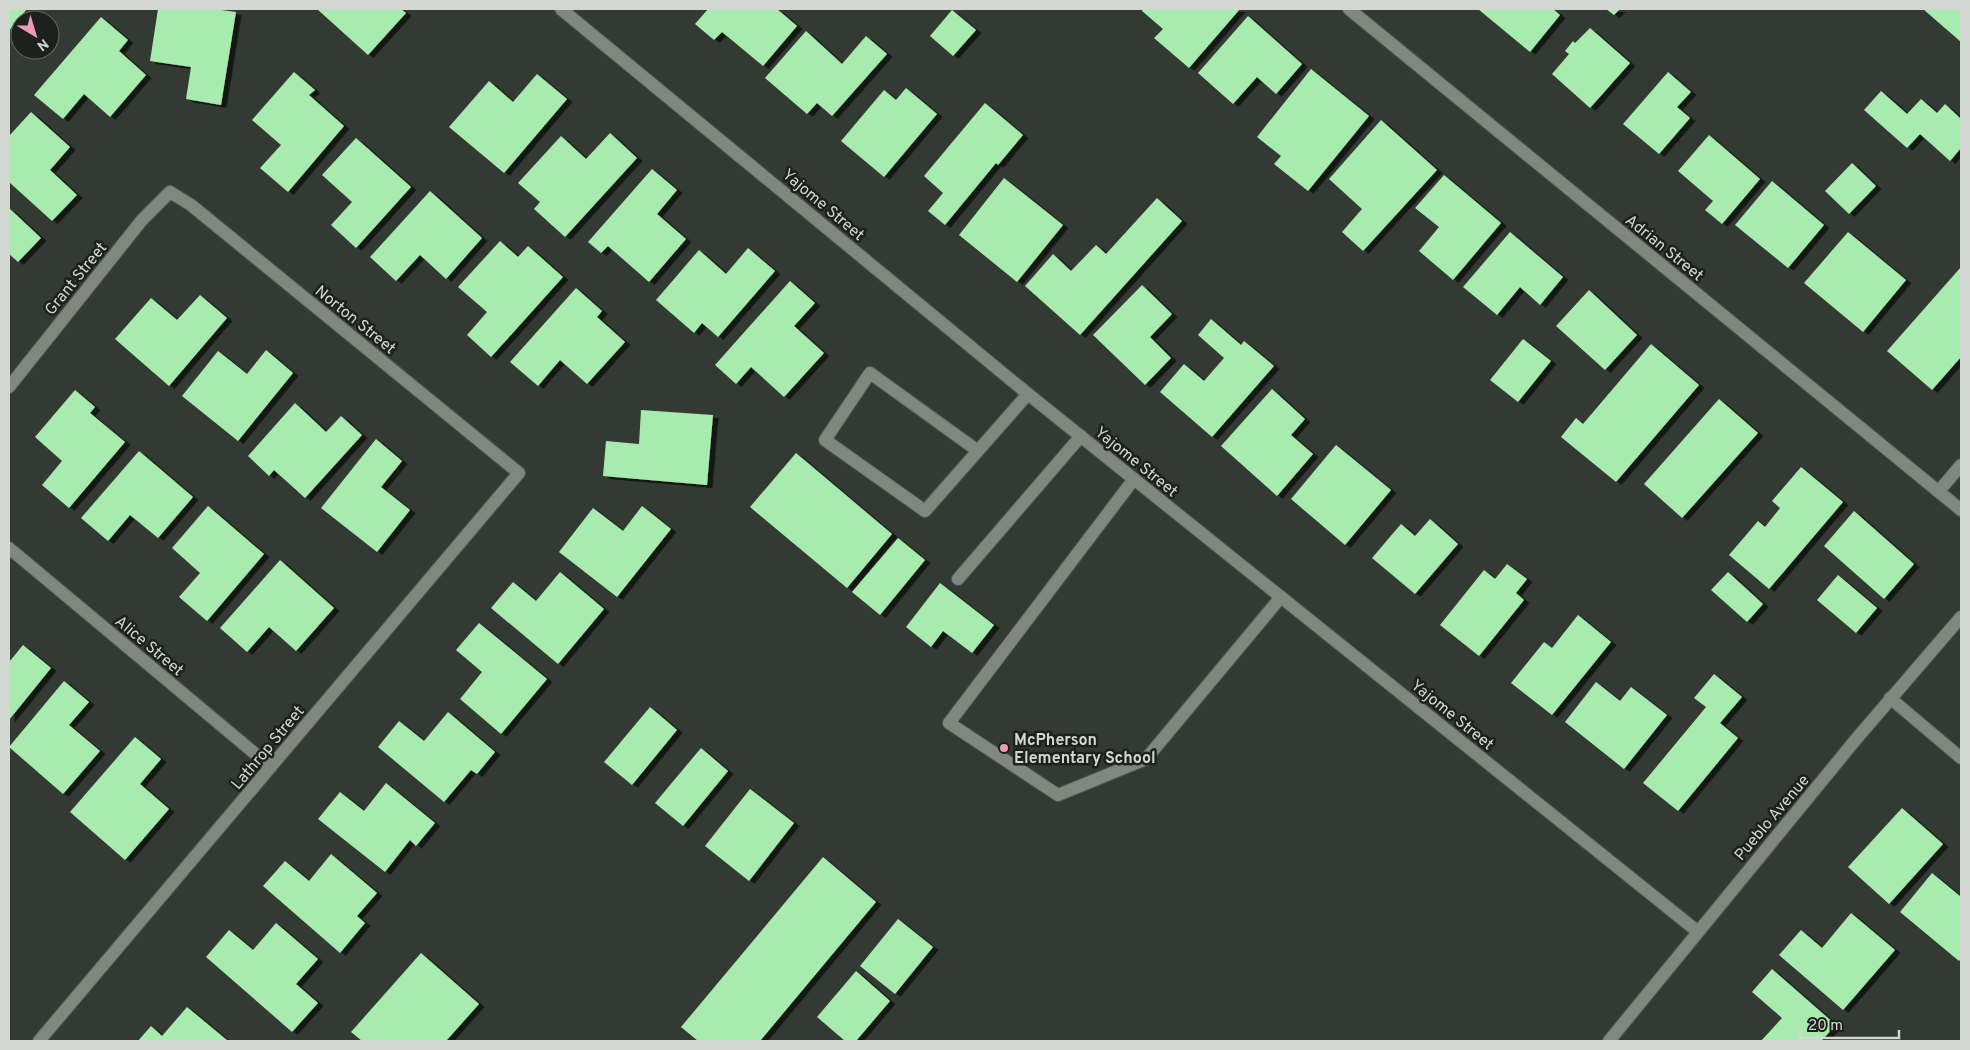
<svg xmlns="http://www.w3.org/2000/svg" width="1970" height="1050" viewBox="0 0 1970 1050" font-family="Overpass,sans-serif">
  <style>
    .building { fill: #a8ebae; filter: url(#shadow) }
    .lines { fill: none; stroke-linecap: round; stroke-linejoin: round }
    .lane-casing { stroke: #525852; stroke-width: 14 }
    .street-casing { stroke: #525852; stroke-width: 14 }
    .secondary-casing { stroke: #525852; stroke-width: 14 }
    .lane { stroke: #7f877f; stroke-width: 12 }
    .street { stroke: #7f877f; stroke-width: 12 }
    .secondary { stroke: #7f877f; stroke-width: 12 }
    .poi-dot { fill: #ef9ab9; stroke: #1d201d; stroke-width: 2 }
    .labels { text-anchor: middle; stroke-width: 5; stroke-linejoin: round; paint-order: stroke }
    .street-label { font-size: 16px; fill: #d2d7d2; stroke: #1d201d }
    .poi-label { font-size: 16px; font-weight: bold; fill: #d2d7d2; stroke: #1d201d; text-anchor: start }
  </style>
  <defs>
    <filter id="shadow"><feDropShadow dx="5.5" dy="3" stdDeviation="0" flood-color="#0009"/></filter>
  </defs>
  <rect width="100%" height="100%" fill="#333a33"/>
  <path class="building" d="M9 9H27L9 31Z
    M158 9H214L236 12 221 105 186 99 191 67 150 61Z
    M317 9H401L406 13 368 55Z
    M708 9H777L797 26 763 66 722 32 714 40 695 24Z
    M1143 9H1240L1189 68 1154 38 1163 29 1142 11Z
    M1478 9H1553L1560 15 1530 52Z
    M1606 9H1620L1614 15Z
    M1923 9H1961V42Z
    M952 10 976 30 953 56 930 36Z
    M1248 16 1302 64 1276 94 1257 77 1233 104 1198 73Z
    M101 17 128 40 119 51 146 75 110 117 84 94 63 119 34 95Z
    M1590 28 1630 63 1590 108 1552 74 1569 54 1565 51 1573 41 1575 43Z
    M806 31 842 64 866 36 887 54 832 116 817 103 807 114 765 78Z
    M1311 69 1369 116 1308 191 1274 164 1281 156 1257 137Z
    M294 72 315 90 309 95 344 126 288 192 260 168 281 145 252 120Z
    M1668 72 1691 92 1677 107 1690 118 1659 154 1623 124Z
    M537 74 567 99 504 173 449 127 489 81 513 102Z
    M906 88 937 114 884 177 841 141 884 90 896 100Z
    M1881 91 1907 114 1921 99 1937 113 1945 104 1961 119V148L1950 161 1920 134 1907 148 1864 110Z
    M985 103 1023 135 998 165 996 163 945 225 928 211 943 193 924 176Z
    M31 112 70 147 50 170 77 195 52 221 9 182V136Z
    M1381 120 1437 170 1363 251 1342 232 1362 209 1329 179Z
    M610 133 637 158 565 237 534 209 540 202 518 183 561 136 586 159Z
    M1709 135 1760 179 1722 224 1705 210 1713 201 1678 171Z
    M356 138 411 187 356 248 331 225 352 202 322 175Z
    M1852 163 1876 186 1849 214 1825 191Z
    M652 169 677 190 657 214 686 239 649 282 608 246 601 253 588 242Z
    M1444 175 1501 223 1453 280 1419 251 1439 227 1415 208Z
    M1004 178 1063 225 1017 282 959 235Z
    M1772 181 1824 225 1788 268 1735 225Z
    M430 191 482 238 446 279 420 255 396 281 370 257Z
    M1157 198 1182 221 1080 335 1025 286 1053 254 1071 271 1096 245 1106 254Z
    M9 208 41 238 18 262 9 254Z
    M1510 232 1563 277 1540 305 1520 287 1497 315 1463 287Z
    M1848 232 1906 280 1863 332 1804 283Z
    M500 241 518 257 528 246 563 277 491 357 467 335 487 312 458 287Z
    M748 248 775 271 718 337 702 323 694 333 656 300 699 250 726 274Z
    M1961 267V357L1932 390 1887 351Z
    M790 281 815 303 794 326 824 353 784 397 751 367 736 384 715 365Z
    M1142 285 1172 314 1150 337 1171 358 1145 385 1093 335Z
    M576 288 602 311 597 317 625 342 587 384 560 360 538 386 510 362Z
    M1589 290 1637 335 1605 370 1556 326Z
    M200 295 227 318 169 386 115 339 151 298 177 320Z
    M1211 319 1241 345 1244 341 1274 366 1212 437 1160 392 1184 364 1204 381 1224 358 1198 335Z
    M1523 339 1551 361 1518 402 1490 380Z
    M1651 344 1699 385 1616 482 1561 437 1576 418 1583 424Z
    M266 350 293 373 238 441 182 396 218 351 247 374Z
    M1272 389 1305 419 1291 435 1313 454 1277 496 1221 446Z
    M75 390 95 407 90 413 125 442 69 508 42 485 62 461 35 437Z
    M1719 399 1758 433 1682 518 1644 484Z
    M295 403 326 432 341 416 362 435 305 498 274 470 269 476 248 456Z
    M641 410 713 415 707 485 603 476 606 441 639 444Z
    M376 439 402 461 381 487 410 510 377 552 321 508Z
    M1336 445 1391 490 1345 545 1291 499Z
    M139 451 193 497 158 538 130 515 108 541 81 518Z
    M796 453 892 534 847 588 750 507Z
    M1801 467 1843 502 1769 589 1729 555 1758 521 1765 527 1780 508 1772 501Z
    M208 506 264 554 207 621 179 597 200 573 172 548Z
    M642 506 671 529 617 597 559 552 593 508 623 531Z
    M1854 511 1914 564 1884 599 1824 546Z
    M1430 519 1458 544 1415 594 1372 558 1401 524 1415 536Z
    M898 538 925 560 880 615 852 592Z
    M280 560 334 608 296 651 269 627 247 652 220 628Z
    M1507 564 1527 579 1516 593 1524 600 1479 656 1440 625 1484 570 1495 579Z
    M560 572 604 609 558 664 491 608 513 582 536 601Z
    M1728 572 1763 604 1747 622 1711 590Z
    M1838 575 1877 608 1856 633 1817 600Z
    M940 583 994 625 972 653 943 631 931 647 906 627Z
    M1578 615 1611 642 1552 715 1511 683 1544 642 1552 648Z
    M479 623 547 679 501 734 460 699 482 672 456 650Z
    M23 645 51 668 9 720V662Z
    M1714 674 1742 697 1720 723 1738 738 1678 811 1643 783 1706 707 1694 698Z
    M64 681 89 702 69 725 100 751 63 794 9 747Z
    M1596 682 1620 701 1631 687 1667 715 1624 769 1565 722Z
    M650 707 677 730 632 785 604 762Z
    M448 712 495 752 477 774 471 770 444 802 378 747 399 721 424 741Z
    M135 737 161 759 140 784 169 809 125 860 70 812Z
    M701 748 728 771 683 826 655 803Z
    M386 783 435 823 416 846 410 840 385 872 318 819 340 792 364 811Z
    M750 789 794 823 749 881 705 846Z
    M1902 808 1943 844 1889 904 1848 867Z
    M331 854 377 893 357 916 365 923 340 953 263 886 285 861 309 881Z
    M823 857 876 902 760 1041H698L681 1027Z
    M1932 873 1961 897V958L1959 961 1900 912Z
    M1851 913 1895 950 1843 1010 1779 955 1801 930 1822 948Z
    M898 919 933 947 895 994 860 966Z
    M276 923 318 959 296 984 318 1003 292 1032 206 957 229 930 253 950Z
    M421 953 479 1004 446 1041H362L351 1032Z
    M1772 969 1836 1025 1821 1041H1761L1782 1018 1752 992Z
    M856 971 890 1001 856 1041H845L817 1017Z
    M187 1007 228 1041H138L151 1026 162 1036Z"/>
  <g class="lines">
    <g class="lane-casing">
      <path id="lane" d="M978 451 870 373 825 440 925 511 1028 394
        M1134 479 949 723 1058 795 1146 759 1281 597
        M1939 491 1961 465
        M958 579 1081 436"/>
    </g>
    <g class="street-casing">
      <path id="street" d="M561 9 1028 394 1697 931
        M1349 9 1961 510
        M9 387 142 220 170 192 191 205 519 473 39 1041
        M9 548 271 767
        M1890 698 1961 758"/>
    </g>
    <g class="secondary-casing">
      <path id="secondary" d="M1609 1041 1857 738 1961 617"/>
    </g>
    <use href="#lane" class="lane"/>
    <use href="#street" class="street"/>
    <use href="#secondary" class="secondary"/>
  </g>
  <circle class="poi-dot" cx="1004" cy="748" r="5"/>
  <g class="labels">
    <g class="street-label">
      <text transform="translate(824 204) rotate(40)" y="6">Yajome Street</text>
      <text transform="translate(1665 247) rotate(39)" y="6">Adrian Street</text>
      <text transform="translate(75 278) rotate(-51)" y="6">Grant Street</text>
      <text transform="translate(356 319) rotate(39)" y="6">Norton Street</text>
      <text transform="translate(1137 461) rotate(39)" y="6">Yajome Street</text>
      <text transform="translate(150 645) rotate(40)" y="6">Alice Street</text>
      <text transform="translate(1453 714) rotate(39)" y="6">Yajome Street</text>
      <text transform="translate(267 747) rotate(-50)" y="6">Lathrop Street</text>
      <text transform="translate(1771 817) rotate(-50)" y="6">Pueblo Avenue</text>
    </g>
    <g class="poi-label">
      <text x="1014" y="745">McPherson<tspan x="1014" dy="18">Elementary School</tspan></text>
    </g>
  </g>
  <rect width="1970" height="1050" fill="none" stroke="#d2d7d2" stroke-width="20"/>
  <g transform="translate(35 35) rotate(142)"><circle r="24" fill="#1d201d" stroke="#656965"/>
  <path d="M0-4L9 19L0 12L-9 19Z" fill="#ef9ab9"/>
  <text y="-8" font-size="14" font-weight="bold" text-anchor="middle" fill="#d2d7d2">N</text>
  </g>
  <path d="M1800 1030v8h99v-8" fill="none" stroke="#d2d7d2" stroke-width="2.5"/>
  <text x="1808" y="1030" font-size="15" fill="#d2d7d2" stroke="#1d201d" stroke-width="4" paint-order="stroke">20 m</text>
</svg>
